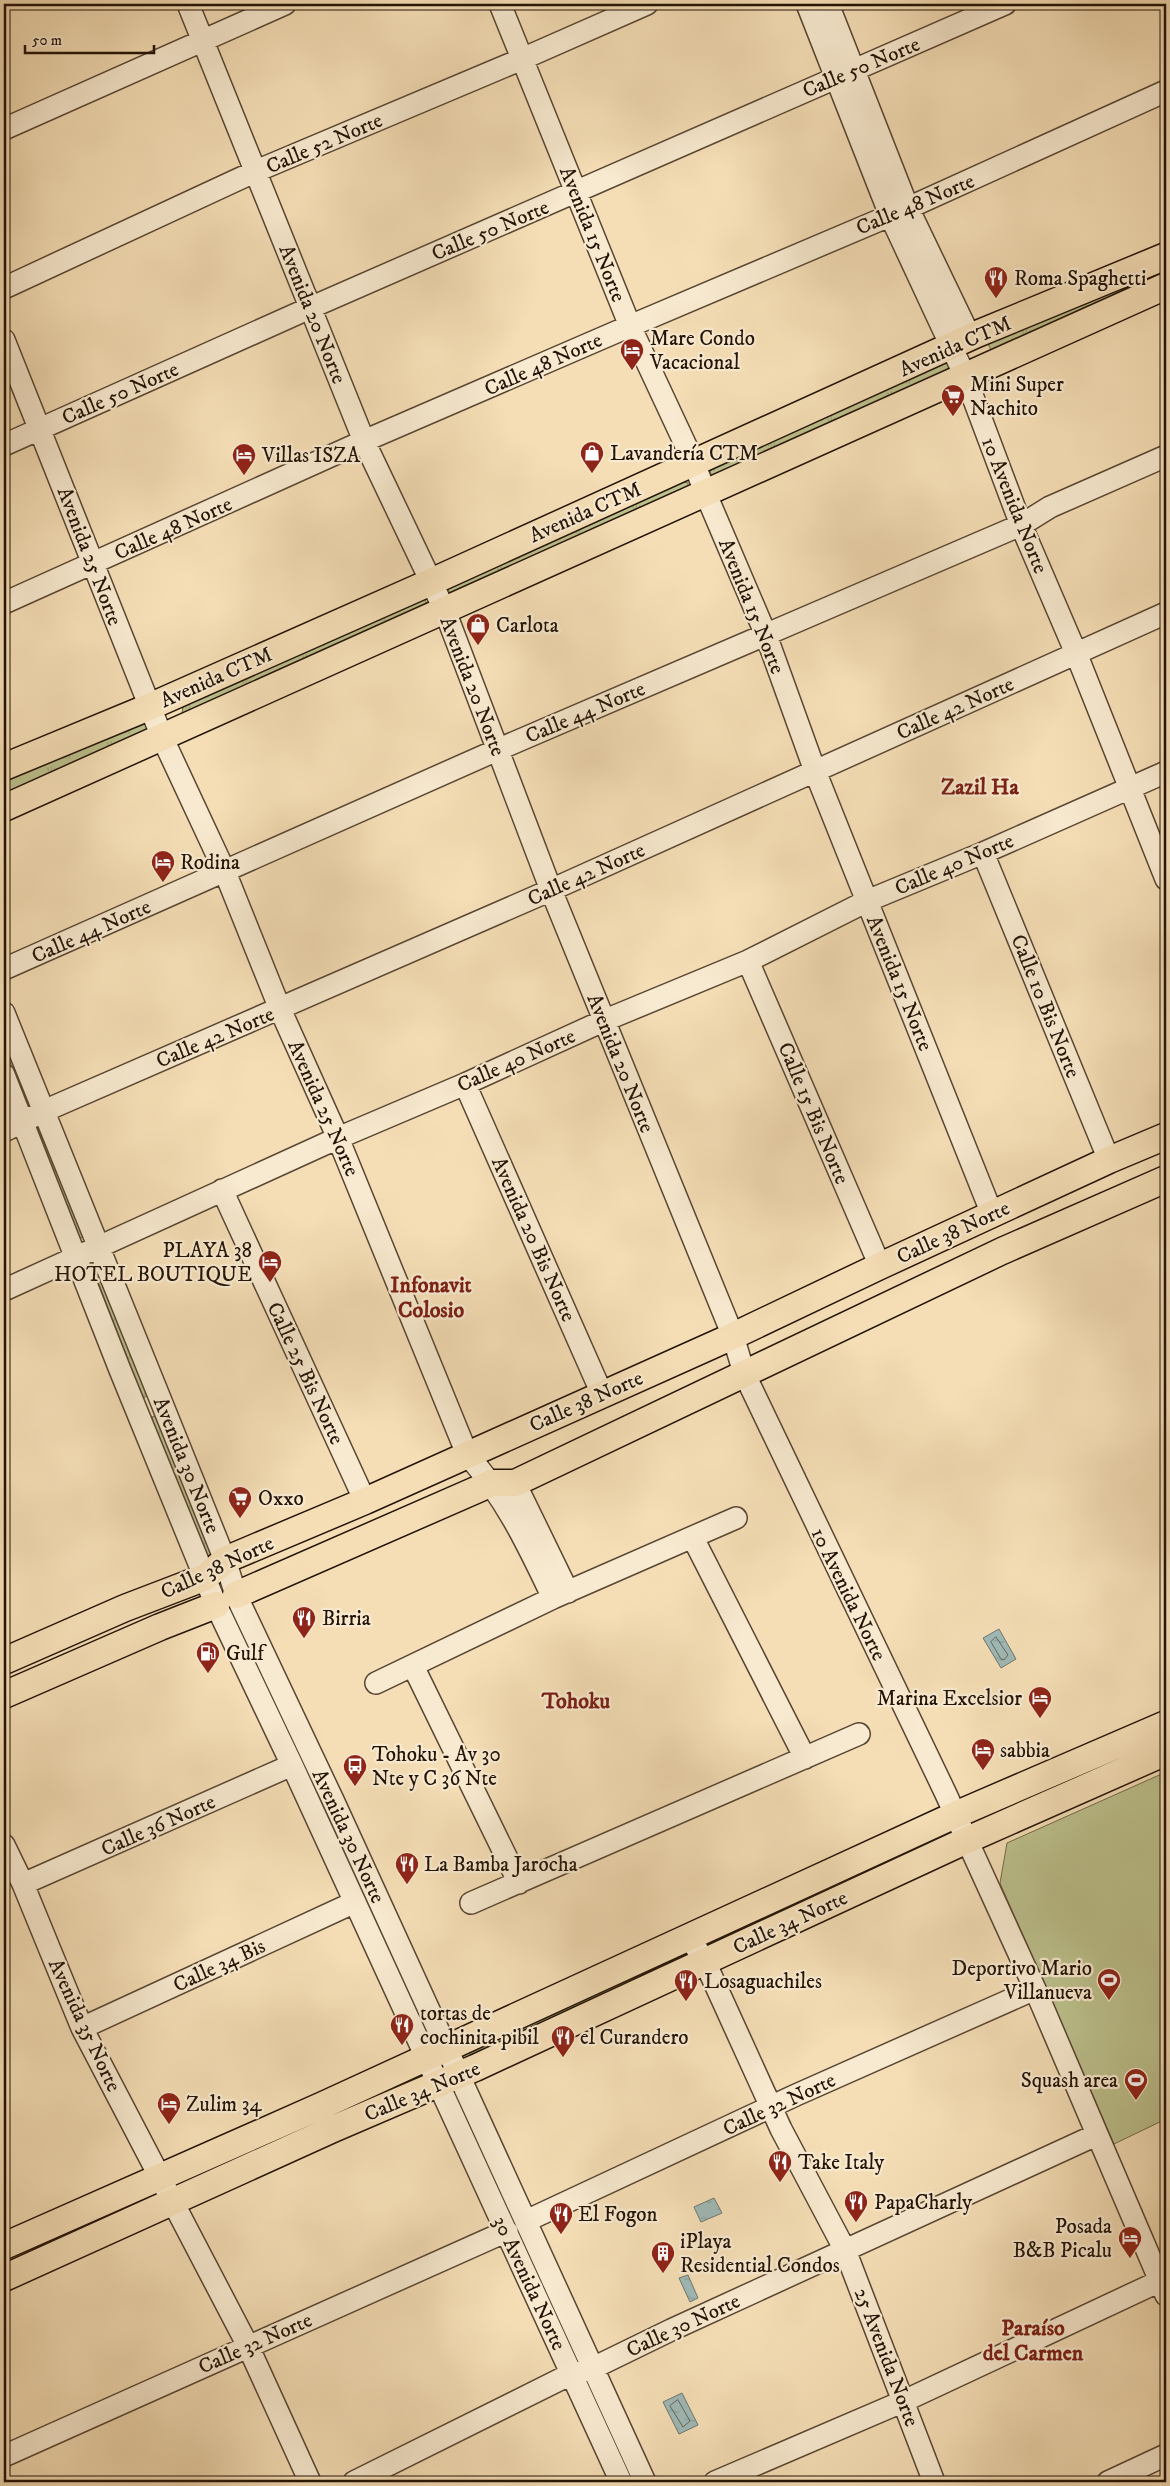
<svg xmlns="http://www.w3.org/2000/svg" width="1170" height="2486" viewBox="0 0 1170 2486" font-family="'IM FELL DW Pica',serif">
  <style>
    .grass { fill: url(#grass-tufts); stroke: #706a4a }
    .pitch { fill: #bcc18d; stroke: #706a4a }
    .water { fill: url(#water-ripples); stroke: #6e7771 }
    .lines { fill: none; stroke-linecap: round; stroke-linejoin: round }
    .shore { stroke: #62665f; stroke-width: 1 }
    .minor-casing { stroke: #584633; stroke-width: 24 }
    .major-casing { stroke: #231307; stroke-width: 29 }
    .minor { stroke: #f8ead0; stroke-width: 21 }
    .major { stroke: #f5deb6; stroke-width: 26 }
    .labels { text-anchor: middle; stroke-width: 4.5; stroke-linejoin: round; paint-order: stroke }
    .street-label { font-size: 21px; fill: #231307; stroke: #f8ead0 }
    .poi-label { font-size: 21px; fill: #231307; stroke: #f8ead0; text-anchor: start }
    .neighbourhood-label { font-size: 22px; font-weight: bold; fill: #7a1f14; stroke: #f8ead0 }
  </style>
  <defs>
    <pattern id="grass-tufts" width="24" height="20" patternUnits="userSpaceOnUse" patternTransform="scale(1.25)"><rect width="24" height="20" fill="#bcc18d"/><path d="M3 7l-1-3M5 7V3M7 7l1-3M15 17l-1-3M17 17v-4M19 17l1-3" fill="none" stroke="#a1a578"/></pattern>
    <pattern id="water-ripples" width="26" height="14" patternUnits="userSpaceOnUse" patternTransform="scale(1.25)"><rect width="26" height="14" fill="#a0bab7"/><path d="M2 4q2-2 4 0t4 0M15 11q2-2 4 0t4 0" fill="none" stroke="#8a9f9c"/></pattern>
  </defs>
  <rect width="100%" height="100%" fill="#f5deb6"/>
  <filter id="stains"><feTurbulence type="fractalNoise" baseFrequency=".004" numOctaves="4"/><feColorMatrix values="0 0 0 0 .2 0 0 0 0 .09 0 0 0 0 .02 0 0 0 .5 -.17"/></filter>
  <radialGradient id="worn" r=".72"><stop offset=".6" stop-color="#630" stop-opacity="0"/><stop offset="1" stop-color="#630" stop-opacity=".3"/></radialGradient>
  <path class="grass" d="M1166 265V276L992 352 987 342Z
    M944 362 950 365 952 371 712 477 710 471 714 464Z
    M682 481 688 483V489L450 594 447 587Z
    M424 597 427 605 182 715 183 705Z
    M144 721 152 728 4 795V781Z
    M4 1038 30 1101 28 1105 4 1048Z
    M41 1131 84 1237 80 1238 38 1132Z
    M95 1266 142 1382 147 1396 143 1398 93 1269Z
    M153 1416 156 1418 212 1554 208 1556 152 1419Z
    M234 1611 433 2040 431 2044 232 1615Z
    M943 1832 947 1833 946 1838 714 1947 710 1944 714 1938Z
    M684 1952 687 1954 686 1959 459 2065 456 2058 551 2011Z
    M454 2092 457 2094 574 2351 454 2096Z
    M156 2192 154 2198 4 2266V2257Z"/>
  <path class="pitch" d="M1166 1772V2119L1114 2144 1000 1883 1007 1843Z"/>
  <path class="water" d="M999 1629 1016 1659 1001 1668 983 1638Z
    M714 2198 722 2213 701 2222 694 2207Z
    M688 2275 698 2298 690 2302 679 2278Z
    M682 2393 698 2425 679 2434 663 2402Z"/>
  <g class="lines">
    <path class="shore" d="M996 1637 1008 1655 1004 1660 1001 1659 991 1642Z
      M678 2400 690 2421 683 2427 670 2406Z"/>
    <g class="minor-casing">
      <path id="minor" d="M188 4 364 441 445 611 551 890 733 1336 744 1373 945 1792 1035 1989 1166 2295
        M500 4 630 326 694 463 705 492 766 635 815 771 992 1214
        M807 4 890 215 965 376 1021 525 1076 653 1166 879
        M828 4 908 208 970 337
        M4 129 285 4
        M4 288 254 172 522 59 647 4
        M4 340 162 737 225 872 280 1009 338 1138 467 1454C506 1499 528 1545 553 1598
        M4 445 312 307 1005 4
        M4 603 364 441 630 326 908 208 1166 91
        M983 853 1109 1160
        M748 961 880 1266
        M4 969 497 750 1021 525 1050 507 1166 456
        M4 1013 159 1396 225 1560 236 1595 333 1800 645 2482
        M4 1075 120 1370 216 1605 292 1765 621 2482
        M465 1084 602 1394
        M4 1131 44 1111 551 890 1166 613
        M222 1190 365 1501
        M4 1290 338 1138 465 1084 603 1021 748 961 867 901 983 853 1166 772
        M515 1483 568 1592
        M693 1538 805 1758
        M413 1666 519 1883
        M376 1683 553 1598 736 1518
        M4 1845 23 1884 82 2028 248 2346 310 2482
        M23 1884 292 1765
        M471 1903 859 1734
        M690 1938 705 1962 781 2129 845 2250 934 2482
        M82 2028 355 1902
        M526 2221 796 2095 1035 1989
        M4 2456 507 2231
        M354 2482 571 2374 593 2368 671 2330 1096 2135
        M715 2482 904 2401 1160 2281
        M1108 2482 1166 2455"/>
    </g>
    <g class="major-casing">
      <path id="major" d="M4 767 149 707 431 582 977 334 1166 256
        M4 808 1166 286
        M236 1595 492 1483H515L1002 1251 1166 1179
        M4 1661 125 1608 206 1577 225 1560 365 1501 733 1336 880 1266 1109 1160 1166 1136
        M4 1695 160 1627 216 1605
        M4 2246 321 2106 955 1815 1166 1724
        M4 2278 333 2129 475 2068 967 1840 1166 1752"/>
    </g>
    <use href="#minor" class="minor"/>
    <use href="#major" class="major"/>
  </g>
  <defs>
    <g id="restaurant-pin" transform="scale(1.25)"><path d="M0 17L-7.5 6A9.5 9.5 0 1 1 7.5 6Z" fill="#8f2418" stroke="#f8ead0"/><path d="M-5-6h1v4h1v-4h1v4h1v-4h1v5L-1.5 .5V6h-2V.5L-5-1ZM5-6V6H3V1.5H1.5Q1.5-4 5-6Z" fill="#fff"/></g>
    <g id="hotel-pin" transform="scale(1.25)"><path d="M0 17L-7.5 6A9.5 9.5 0 1 1 7.5 6Z" fill="#8f2418" stroke="#f8ead0"/><path d="M-6-4.5h1.5V1H6V5H4.5V3h-9V5H-6ZM-4 0a1.8 1.8 0 1 1 3.6 0ZM.5 0V-2.5h3Q6-2.5 6 0Z" fill="#fff"/></g>
    <g id="supermarket-pin" transform="scale(1.25)"><path d="M0 17L-7.5 6A9.5 9.5 0 1 1 7.5 6Z" fill="#8f2418" stroke="#f8ead0"/><path d="M-6-5.5h2.5l.6 2H6L4.5 2H-2.5L-4.4-4H-6ZM-1.5 3.2a1.3 1.3 0 1 0 .1 0ZM3 3.2a1.3 1.3 0 1 0 .1 0Z" fill="#fff"/></g>
    <g id="shop-pin" transform="scale(1.25)"><path d="M0 17L-7.5 6A9.5 9.5 0 1 1 7.5 6Z" fill="#8f2418" stroke="#f8ead0"/><path d="M-5-2.5h2.3a2.7 3.5 0 0 1 5.4 0H5L5.5 6h-11ZM-1.5-2.5h3a1.5 2.3 0 0 0-3 0Z" fill="#fff"/></g>
    <g id="fuel-pin" transform="scale(1.25)"><path d="M0 17L-7.5 6A9.5 9.5 0 1 1 7.5 6Z" fill="#8f2418" stroke="#f8ead0"/><path d="M-5.5-6h7V0h2V4h1.3V-2.5L3-4.5l.8-.8L6-3V5H2.5V1h-1V6h-7ZM-4.2-4.7v3.2H.2V-4.7Z" fill="#fff"/></g>
    <g id="bus-pin" transform="scale(1.25)"><path d="M0 17L-7.5 6A9.5 9.5 0 1 1 7.5 6Z" fill="#8f2418" stroke="#f8ead0"/><path d="M-5-6H5V4H4V6H2V4H-2V6H-4V4H-5ZM-3.5-4V0h7V-4ZM-3.5 1.2v1.5H-2V1.2ZM2 1.2v1.5H3.5V1.2Z" fill="#fff"/></g>
    <g id="stadium-pin" transform="scale(1.25)"><path d="M0 17L-7.5 6A9.5 9.5 0 1 1 7.5 6Z" fill="#8f2418" stroke="#f8ead0"/><path d="M0-5a6.5 5 0 1 0 0 10a6.5 5 0 1 0 0-10ZM-3.5-1.8h7v3.6h-7Z" fill="#fff"/></g>
    <g id="building-pin" transform="scale(1.25)"><path d="M0 17L-7.5 6A9.5 9.5 0 1 1 7.5 6Z" fill="#8f2418" stroke="#f8ead0"/><path d="M-4-6H4V6H1V3H-1V6H-4ZM-2.5-4.3h1.7v1.8h-1.7ZM.8-4.3h1.7v1.8H.8ZM-2.5-1h1.7V.8h-1.7ZM.8-1h1.7V.8H.8Z" fill="#fff"/></g>
  </defs>
  <g fill-rule="evenodd">
    <use href="#restaurant-pin" x="996" y="278"/>
    <use href="#hotel-pin" x="632" y="350"/>
    <use href="#supermarket-pin" x="953" y="396"/>
    <use href="#shop-pin" x="592" y="453"/>
    <use href="#hotel-pin" x="244" y="455"/>
    <use href="#shop-pin" x="478" y="625"/>
    <use href="#hotel-pin" x="163" y="862"/>
    <use href="#hotel-pin" x="270" y="1262"/>
    <use href="#supermarket-pin" x="240" y="1498"/>
    <use href="#restaurant-pin" x="304" y="1618"/>
    <use href="#fuel-pin" x="208" y="1653"/>
    <use href="#hotel-pin" x="1040" y="1698"/>
    <use href="#hotel-pin" x="983" y="1750"/>
    <use href="#bus-pin" x="355" y="1766"/>
    <use href="#restaurant-pin" x="407" y="1864"/>
    <use href="#stadium-pin" x="1109" y="1980"/>
    <use href="#restaurant-pin" x="686" y="1981"/>
    <use href="#restaurant-pin" x="402" y="2025"/>
    <use href="#restaurant-pin" x="563" y="2037"/>
    <use href="#stadium-pin" x="1136" y="2080"/>
    <use href="#hotel-pin" x="169" y="2104"/>
    <use href="#restaurant-pin" x="780" y="2162"/>
    <use href="#restaurant-pin" x="856" y="2202"/>
    <use href="#restaurant-pin" x="561" y="2214"/>
    <use href="#hotel-pin" x="1130" y="2238"/>
    <use href="#building-pin" x="663" y="2253"/>
  </g>
  <g class="labels">
    <g class="street-label">
      <text transform="translate(861 67) rotate(-23)" y="7">Calle 50 Norte</text>
      <text transform="translate(324 143) rotate(-23)" y="7">Calle 52 Norte</text>
      <text transform="translate(915 204) rotate(-23)" y="7">Calle 48 Norte</text>
      <text transform="translate(490 230) rotate(-23)" y="7">Calle 50 Norte</text>
      <text transform="translate(593 234) rotate(68)" y="7">Avenida 15 Norte</text>
      <text transform="translate(313 314) rotate(68)" y="7">Avenida 20 Norte</text>
      <text transform="translate(955 346) rotate(-24)" y="7">Avenida CTM</text>
      <text transform="translate(543 364) rotate(-24)" y="7">Calle 48 Norte</text>
      <text transform="translate(120 393) rotate(-24)" y="7">Calle 50 Norte</text>
      <text transform="translate(1015 505) rotate(68)" y="7">10 Avenida Norte</text>
      <text transform="translate(585 512) rotate(-24)" y="7">Avenida CTM</text>
      <text transform="translate(173 528) rotate(-24)" y="7">Calle 48 Norte</text>
      <text transform="translate(90 556) rotate(69)" y="7">Avenida 25 Norte</text>
      <text transform="translate(752 606) rotate(68)" y="7">Avenida 15 Norte</text>
      <text transform="translate(216 677) rotate(-24)" y="7">Avenida CTM</text>
      <text transform="translate(473 686) rotate(69)" y="7">Avenida 20 Norte</text>
      <text transform="translate(955 708) rotate(-24)" y="7">Calle 42 Norte</text>
      <text transform="translate(585 712) rotate(-23)" y="7">Calle 44 Norte</text>
      <text transform="translate(954 864) rotate(-23)" y="7">Calle 40 Norte</text>
      <text transform="translate(586 874) rotate(-24)" y="7">Calle 42 Norte</text>
      <text transform="translate(91 931) rotate(-24)" y="7">Calle 44 Norte</text>
      <text transform="translate(900 983) rotate(68)" y="7">Avenida 15 Norte</text>
      <text transform="translate(1046 1006) rotate(68)" y="7">Calle 10 Bis Norte</text>
      <text transform="translate(215 1037) rotate(-23)" y="7">Calle 42 Norte</text>
      <text transform="translate(516 1060) rotate(-24)" y="7">Calle 40 Norte</text>
      <text transform="translate(621 1063) rotate(68)" y="7">Avenida 20 Norte</text>
      <text transform="translate(324 1108) rotate(66)" y="7">Avenida 25 Norte</text>
      <text transform="translate(814 1113) rotate(67)" y="7">Calle 15 Bis Norte</text>
      <text transform="translate(953 1232) rotate(-25)" y="7">Calle 38 Norte</text>
      <text transform="translate(534 1239) rotate(66)" y="7">Avenida 20 Bis Norte</text>
      <text transform="translate(306 1373) rotate(65)" y="7">Calle 25 Bis Norte</text>
      <text transform="translate(586 1401) rotate(-24)" y="7">Calle 38 Norte</text>
      <text transform="translate(187 1465) rotate(68)" y="7">Avenida 30 Norte</text>
      <text transform="translate(217 1567) rotate(-25)" y="7">Calle 38 Norte</text>
      <text transform="translate(849 1594) rotate(64)" y="7">10 Avenida Norte</text>
      <text transform="translate(158 1825) rotate(-24)" y="7">Calle 36 Norte</text>
      <text transform="translate(349 1836) rotate(65)" y="7">Avenida 30 Norte</text>
      <text transform="translate(790 1922) rotate(-25)" y="7">Calle 34 Norte</text>
      <text transform="translate(219 1965) rotate(-25)" y="7">Calle 34 Bis</text>
      <text transform="translate(85 2025) rotate(65)" y="7">Avenida 35 Norte</text>
      <text transform="translate(422 2091) rotate(-23)" y="7">Calle 34 Norte</text>
      <text transform="translate(779 2104) rotate(-25)" y="7">Calle 32 Norte</text>
      <text transform="translate(530 2283) rotate(65)" y="7">30 Avenida Norte</text>
      <text transform="translate(683 2325) rotate(-25)" y="7">Calle 30 Norte</text>
      <text transform="translate(255 2343) rotate(-24)" y="7">Calle 32 Norte</text>
      <text transform="translate(887 2357) rotate(69)" y="7">25 Avenida Norte</text>
    </g>
    <g class="poi-label">
      <text x="1014" y="285">Roma Spaghetti</text>
      <text x="650" y="345">Mare Condo<tspan x="650" dy="24">Vacacional</tspan></text>
      <text x="970" y="391">Mini Super<tspan x="970" dy="24">Nachito</tspan></text>
      <text x="610" y="460">Lavandería CTM</text>
      <text x="262" y="462">Villas ISZA</text>
      <text x="496" y="632">Carlota</text>
      <text x="180" y="869">Rodina</text>
      <text x="252" y="1257" text-anchor="end">PLAYA 38<tspan x="252" dy="24">HOTEL BOUTIQUE</tspan></text>
      <text x="258" y="1505">Oxxo</text>
      <text x="322" y="1625">Birria</text>
      <text x="226" y="1660">Gulf</text>
      <text x="1022" y="1705" text-anchor="end">Marina Excelsior</text>
      <text x="1000" y="1757">sabbia</text>
      <text x="372" y="1761">Tohoku - Av 30<tspan x="372" dy="24">Nte y C 36 Nte</tspan></text>
      <text x="424" y="1871">La Bamba Jarocha</text>
      <text x="1092" y="1975" text-anchor="end">Deportivo Mario<tspan x="1092" dy="24">Villanueva</tspan></text>
      <text x="704" y="1988">Losaguachiles</text>
      <text x="420" y="2020">tortas de<tspan x="420" dy="24">cochinita pibil</tspan></text>
      <text x="580" y="2044">el Curandero</text>
      <text x="1118" y="2087" text-anchor="end">Squash area</text>
      <text x="186" y="2111">Zulim 34</text>
      <text x="798" y="2169">Take Italy</text>
      <text x="874" y="2209">PapaCharly</text>
      <text x="578" y="2221">El Fogon</text>
      <text x="1112" y="2233" text-anchor="end">Posada<tspan x="1112" dy="24">B&amp;B Picalu</tspan></text>
      <text x="680" y="2248">iPlaya<tspan x="680" dy="24">Residential Condos</tspan></text>
    </g>
    <g class="neighbourhood-label">
      <text x="980" y="794">Zazil Ha</text>
      <text x="431" y="1292">Infonavit<tspan x="431" dy="25">Colosio</tspan></text>
      <text x="576" y="1708">Tohoku</text>
      <text x="1033" y="2335">Paraíso<tspan x="1033" dy="25">del Carmen</tspan></text>
    </g>
  </g>
  <rect width="1170" height="2486" fill="none" stroke="#f5deb6" stroke-width="20"/>
  <rect x="5" y="5" width="1160" height="2476" fill="none" stroke="#231307" stroke-width="2.5"/>
  <rect x="10" y="10" width="1150" height="2466" fill="none" stroke="#231307"/>
  <path d="M25 45v8h129v-8" fill="none" stroke="#231307" stroke-width="2.5"/>
  <text x="32" y="45" font-size="15" fill="#231307" stroke="#f8ead0" stroke-width="4" paint-order="stroke">50 m</text>
  <rect width="100%" height="100%" filter="url(#stains)"/>
  <rect width="100%" height="100%" fill="url(#worn)"/>
</svg>
